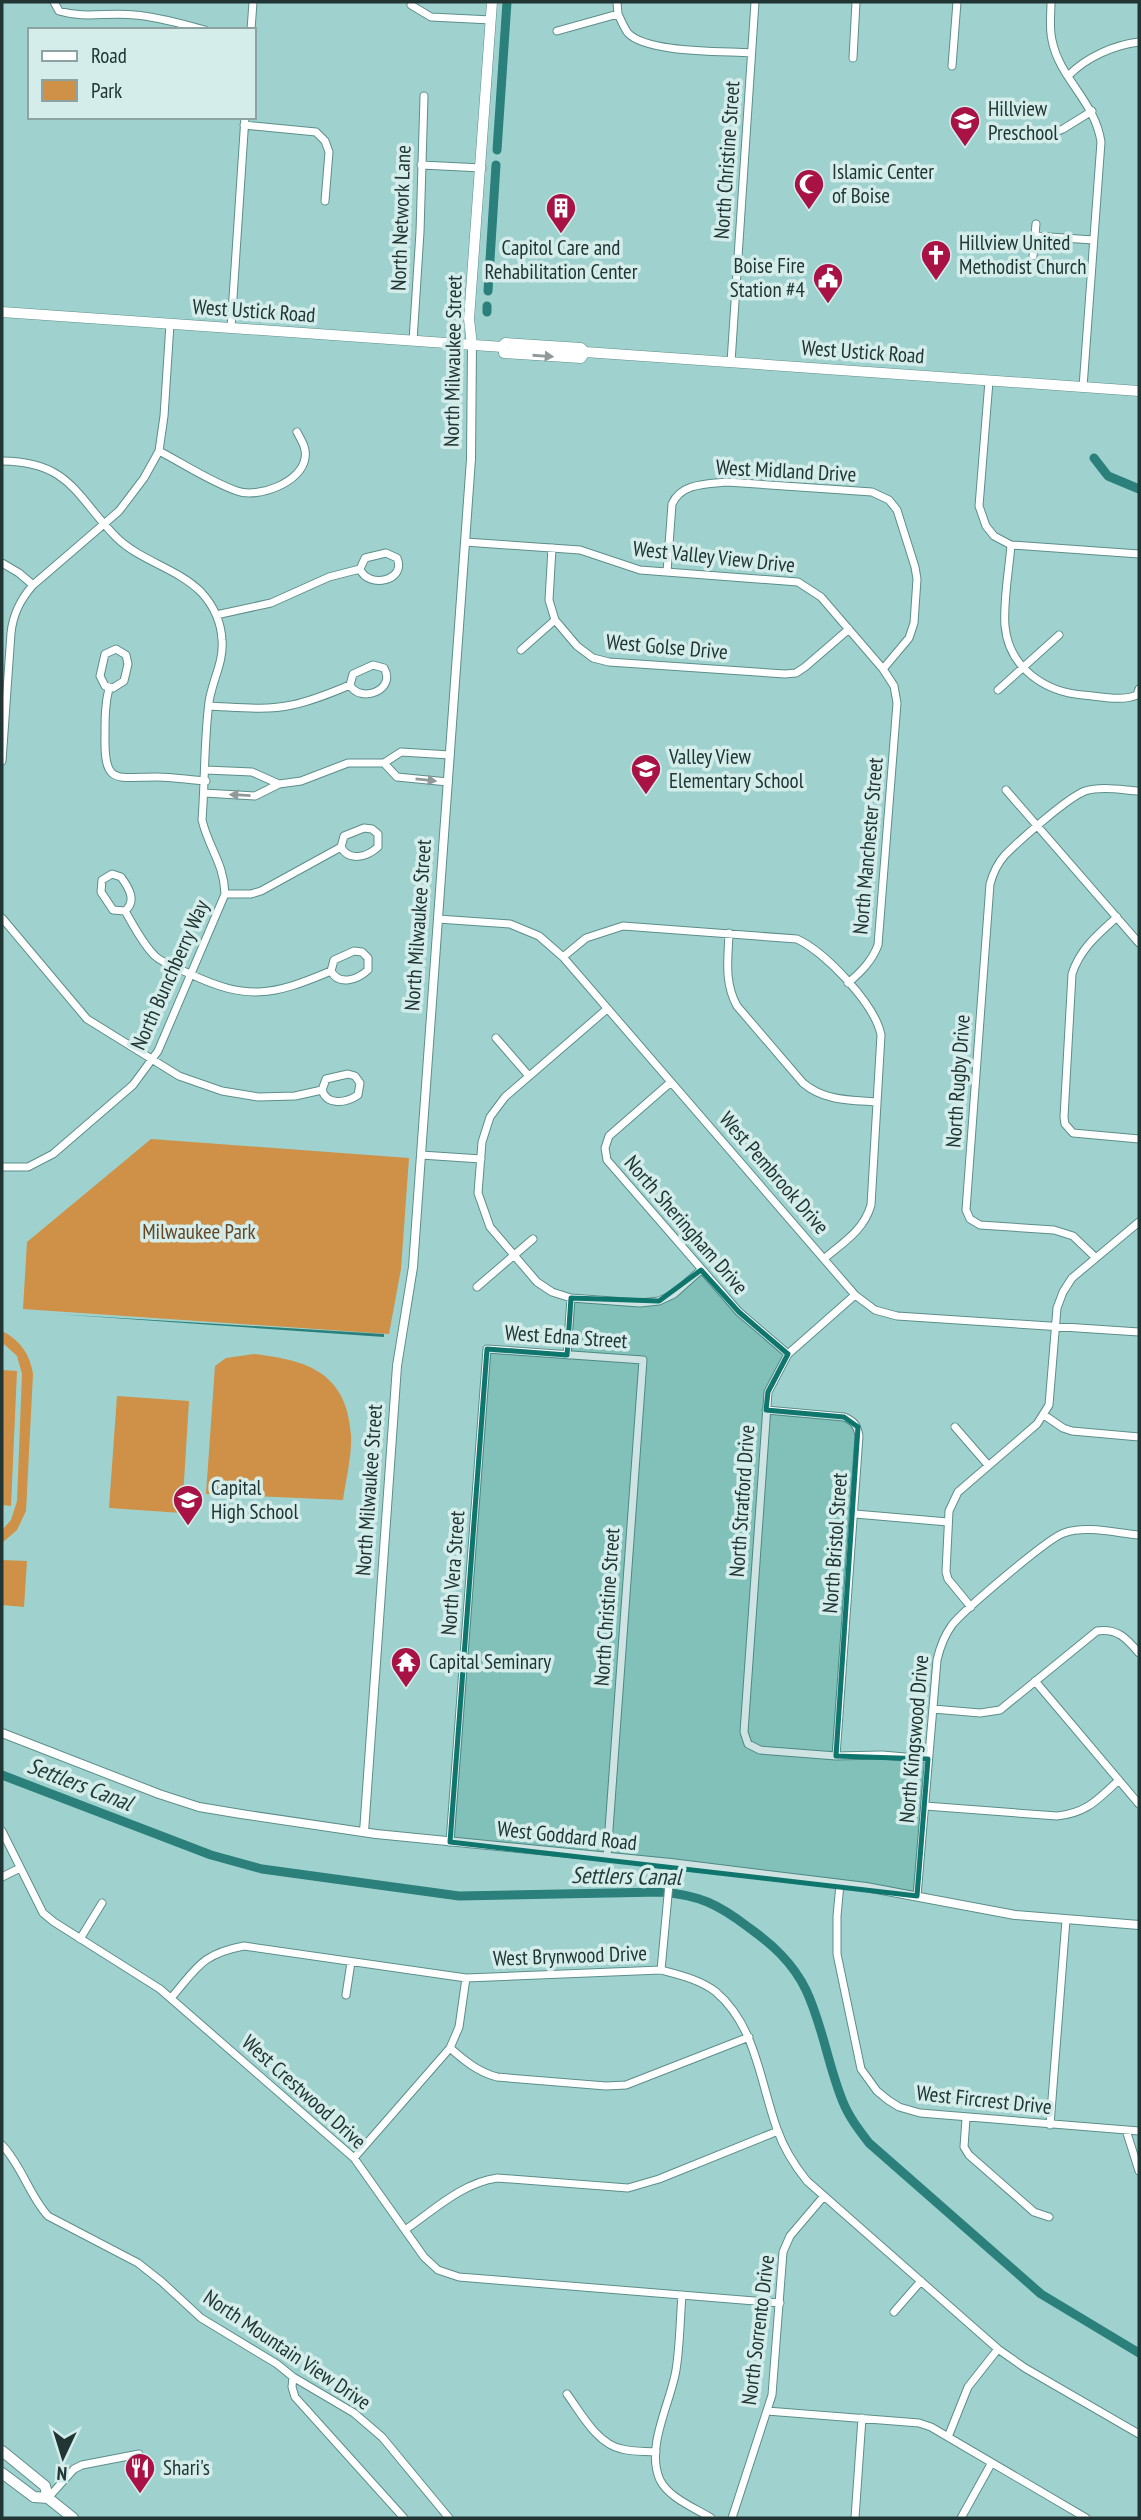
<svg xmlns="http://www.w3.org/2000/svg" width="1141" height="2520" viewBox="0 0 1141 2520" font-family="'PT Sans Narrow',sans-serif">
  <style>
    .green { fill: #ce9147 }
    .water { fill: #2b807b }
    .lines { fill: none; stroke-linecap: round; stroke-linejoin: round }
    .canal { stroke: #2b807b; stroke-width: 9 }
    .minor-casing { stroke: #5c8e8a; stroke-width: 9 }
    .tertiary-casing { stroke: #5c8e8a; stroke-width: 10 }
    .secondary-casing { stroke: #5c8e8a; stroke-width: 11 }
    .primary-casing { stroke: #5c8e8a; stroke-width: 12 }
    .minor { stroke: #fff; stroke-width: 7 }
    .tertiary { stroke: #fff; stroke-width: 8 }
    .secondary { stroke: #fff; stroke-width: 10 }
    .primary { stroke: #fff; stroke-width: 10 }
    .oneway { fill: #909a9a }
    .marked { fill: #0f766e; fill-opacity: 0.2; stroke: #0f766e; stroke-width: 5; stroke-linejoin: round }
    .labels { text-anchor: middle; stroke-width: 7; stroke-linejoin: round; paint-order: stroke }
    .poi-label { font-size: 21px; fill: #203534; stroke: #d4edeb; text-anchor: start }
    .street-label { font-size: 21px; fill: #203534; stroke: #d4edeb }
    .park-label { font-size: 21px; fill: #644622; stroke: #d4edeb }
    .water-label { font-size: 23px; font-style: italic; fill: #233d3b; stroke: #d4edeb }
  </style>
  <rect width="100%" height="100%" fill="#9fd2ce"/>
  <path class="green" d="M151 1139 409 1158 401 1269 389 1334 23 1309 27 1242Z
    M2 1331C20 1340 30 1354 33 1374L26 1511 17 1530 2 1543V1530L11 1520 17 1501 22 1374 17 1356 4 1344 2 1353Z
    M254 1354C308 1360 347 1373 351 1435 352 1456 346 1479 343 1500L206 1494 215 1366 226 1358Z
    M2 1370 17 1371 11 1506 2 1505Z
    M117 1396 189 1401 182 1513 109 1508Z
    M2 1560 27 1561 24 1607 2 1605Z"/>
  <path class="water" d="M56 1314 384 1334V1337Z"/>
  <g class="lines">
    <path class="canal" d="M497 150 507 2
      M488 291 496 165
      M487 312V306
      M1094 458 1108 476 1139 489
      M2 1775 211 1855 262 1869 459 1896 661 1892C699 1895 718 1904 748 1927 772 1944 793 1963 806 1990 823 2026 828 2066 843 2102 849 2117 859 2130 869 2143L1041 2294 1139 2353"/>
    <g class="minor-casing">
      <path id="minor" d="M54 2 59 11C85 19 108 12 135 15 159 17 182 24 205 30
        M617 2 618 14
        M1051 2C1051 15 1049 27 1052 40 1059 78 1095 101 1101 142L1083 387
        M411 5 431 17 491 20
        M251 30 253 2
        M557 31 618 14C621 20 624 28 628 33 646 53 723 51 751 53
        M853 58 856 2
        M952 66 957 2
        M1069 75C1087 57 1114 45 1139 42
        M244 125 316 132 325 141 329 152 325 201
        M1044 136 1063 129 1092 111
        M421 165 482 168
        M1035 236 1093 240
        M1033 256 1036 224
        M231 328 245 117
        M413 341 420 232 424 96
        M731 362 755 2
        M989 381 979 506 986 526 994 536 1011 545C1009 570 1003 602 1005 626 1009 668 1045 692 1083 695 1099 696 1122 702 1137 695L1139 689
        M159 451C184 464 211 482 237 491 258 499 302 482 305 458 307 448 301 440 297 432
        M2 461C70 462 75 495 116 537 140 561 177 568 201 592 213 605 221 622 222 640 224 662 212 681 209 702 204 741 205 781 202 820 209 849 224 863 225 894L158 1051 133 1085 53 1154 28 1167H2
        M465 542 580 550 640 570 798 582 821 597 883 669
        M1011 545 1139 554
        M552 548 549 600 555 620 577 646 593 658 609 662 785 674 796 673 805 667 849 629
        M386 553 397 558C407 581 368 589 360 569L365 558Z
        M2 563 19 573 33 585
        M667 572 672 504C681 483 707 484 727 482L872 492 889 500 897 510 915 567 917 579 914 623 909 638 883 669 894 686 897 703 878 945C872 961 861 972 848 983
        M216 615 271 603 329 577 360 569
        M116 649 126 655 128 664 124 681 113 688 105 686 100 676 105 654Z
        M521 650 555 620
        M373 665 384 668C397 690 360 704 350 685L353 674Z
        M109 688C105 704 105 719 105 736 104 786 116 777 157 777 173 777 189 780 206 781
        M998 690 1059 635
        M209 706C236 707 264 711 292 705 312 701 331 693 350 685
        M2 761 11 633C13 614 20 600 33 585L119 511 144 478 159 451 164 416 170 324
        M448 782 397 777 384 763 401 752 450 755
        M279 784 301 781 348 763H384
        M1006 790 1139 943
        M204 793 255 796 279 784 252 772 206 770
        M364 828 372 829 378 834V847C367 857 349 862 341 847L344 836Z
        M112 874 121 877C129 888 137 901 125 911L113 910 101 892 102 880Z
        M225 894H251L261 891 341 847
        M125 911C134 926 142 943 155 956 164 964 177 968 188 973 247 1001 272 996 331 971
        M1117 917C1098 934 1080 949 1072 974L1064 1117 1065 1124 1073 1133 1139 1139
        M2 918 87 1019 179 1076 222 1091 258 1097 295 1096 322 1090
        M438 919 510 924 539 936 563 957 855 1295 875 1310 897 1316 1139 1332
        M729 933C728 960 724 982 737 1006L803 1083C824 1101 850 1100 877 1102
        M354 951 362 952 368 958V970C357 980 339 986 331 971L334 960Z
        M563 957 586 938 623 926 797 939C825 952 875 1004 881 1035L871 1205C864 1230 844 1242 825 1258
        M607 1009 505 1097 490 1117 482 1142 478 1193 490 1227 537 1282 552 1292 571 1298 640 1303 659 1301 674 1294 701 1270
        M496 1038 529 1076
        M348 1074 355 1076 360 1083 358 1095C346 1103 327 1106 322 1090L326 1079Z
        M671 1082 609 1136 605 1148 607 1160 739 1312 788 1354
        M421 1155 481 1159
        M1095 1257 1073 1236 1054 1230 980 1225 970 1219 966 1210 990 884C993 873 997 864 1005 855 1020 840 1067 798 1085 791 1102 786 1122 790 1139 791
        M477 1287 533 1239
        M855 1295 788 1354 768 1392 744 1732 748 1744 760 1750 836 1756 882 1755 928 1759
        M567 1355 571 1298
        M766 1410 844 1417C854 1421 857 1425 859 1436L836 1756
        M1044 1415 1063 1428 1072 1431 1139 1437
        M955 1427 988 1465
        M855 1514 948 1522
        M971 1607 948 1579 946 1572 949 1511 958 1492 1037 1424 1049 1405 1057 1308 1063 1292 1072 1278 1139 1222
        M1035 1681 1139 1804
        M933 1709 980 1713 1000 1710 1097 1631C1118 1628 1127 1639 1139 1653
        M925 1806 1057 1816C1087 1813 1097 1800 1119 1780
        M2 1831 43 1913 54 1922 160 1989 354 2158 424 2257 438 2270 459 2277 780 2303
        M450 1842 487 1349 643 1360 607 1857
        M2 1877 20 1868
        M840 1884 837 1916V1954L861 2069 877 2091 888 2100 899 2107 920 2113 1139 2131
        M917 1896 937 1660C940 1647 944 1636 952 1625 964 1610 1048 1538 1064 1533 1086 1525 1116 1533 1139 1535
        M80 1939 102 1903
        M661 1970 671 1863
        M346 1995 351 1962
        M171 1998C197 1968 201 1954 244 1946L466 1978 661 1970C680 1975 701 1980 716 1992 756 2026 760 2082 777 2129 784 2149 794 2165 807 2181L998 2349 1025 2368 1139 2434
        M450 2048C465 2061 478 2072 497 2077L606 2086 626 2085 749 2037
        M966 2118 964 2147 969 2155 1034 2212 1049 2217
        M1050 2125 1066 1920
        M1126 2130 1139 2171
        M2 2145C22 2166 29 2195 48 2216L138 2263 162 2282 201 2318 277 2364 293 2377 354 2413 382 2437 449 2518
        M354 2158 450 2048 459 2027 466 1978
        M405 2230C434 2210 462 2183 497 2178L628 2188 659 2179 778 2131
        M682 2295C680 2320 680 2345 676 2370 671 2402 645 2447 660 2480 669 2498 695 2508 711 2518
        M894 2312 921 2281
        M293 2377 292 2387 295 2397 404 2518
        M567 2394C581 2413 597 2444 622 2449 633 2452 645 2451 656 2452
        M767 2411 919 2423 931 2427 1086 2518
        M948 2437 968 2387 998 2349
        M48 2498 74 2469 82 2465 139 2454
        M732 2518 772 2395 783 2252 790 2236 824 2196
        M855 2518 862 2418
        M961 2518 991 2464"/>
    </g>
    <g class="tertiary-casing">
      <path id="tertiary" d="M2 1733 159 1794 199 1807 241 1814 376 1834 671 1863 866 1887 1015 1915 1139 1925
        M364 1832 397 1366 413 1267 421 1155 471 459 472 345"/>
    </g>
    <g class="secondary-casing">
      <path id="secondary" d="M2 312 503 347 505 343 581 348 585 352 1139 391
        M472 345 469 319 492 2
        M503 347 504 353 581 358 585 352"/>
    </g>
    <g class="primary-casing">
      <path id="primary" d="M2 2451 45 2486 48 2498
        M2 2473 34 2497 48 2498 73 2518"/>
    </g>
    <use href="#minor" class="minor"/>
    <use href="#tertiary" class="tertiary"/>
    <use href="#secondary" class="secondary"/>
    <use href="#primary" class="primary"/>
  </g>
  <defs><path id="oneway-solid" d="M-6-.8H1V-3.2L6.5 0L1 3.2V.8H-6Z" transform="scale(1.75)"/></defs>
  <g class="oneway">
    <use href="#oneway-solid" transform="translate(543 356) rotate(4)"/>
    <use href="#oneway-solid" transform="translate(426 780) rotate(6)"/>
    <use href="#oneway-solid" transform="translate(240 795) rotate(-177)"/>
  </g>
  <path class="marked" d="M701 1270 739 1312 788 1354 768 1392 766 1410 844 1417 858 1427 836 1756 928 1759 917 1896 450 1842 487 1349 567 1355 571 1298 659 1301Z"/>
  <defs>
    <g id="school-pin" transform="scale(1.575)"><path d="M0 17L-7.5 6A9.5 9.5 0 1 1 7.5 6Z" fill="#a81245" stroke="#d4edeb"/><path d="M0-5L7-2L0 1L-7-2ZM-4 1L0 2.5L4 1V4Q0 6-4 4Z" fill="#fff"/></g>
    <g id="mosque-pin" transform="scale(1.575)"><path d="M0 17L-7.5 6A9.5 9.5 0 1 1 7.5 6Z" fill="#a81245" stroke="#d4edeb"/><path d="M3.5-4.9A6 6 0 1 0 3.5 4.9A5 5 0 1 1 3.5-4.9Z" fill="#fff"/></g>
    <g id="building-pin" transform="scale(1.575)"><path d="M0 17L-7.5 6A9.5 9.5 0 1 1 7.5 6Z" fill="#a81245" stroke="#d4edeb"/><path d="M-4-6H4V6H1V3H-1V6H-4ZM-2.5-4.3h1.7v1.8h-1.7ZM.8-4.3h1.7v1.8H.8ZM-2.5-1h1.7V.8h-1.7ZM.8-1h1.7V.8H.8Z" fill="#fff"/></g>
    <g id="church-pin" transform="scale(1.575)"><path d="M0 17L-7.5 6A9.5 9.5 0 1 1 7.5 6Z" fill="#a81245" stroke="#d4edeb"/><path d="M-1.2-6h2.4v3.5h3.3v2.4h-3.3V6h-2.4V-.1h-3.3v-2.4h3.3Z" fill="#fff"/></g>
    <g id="civic-pin" transform="scale(1.575)"><path d="M0 17L-7.5 6A9.5 9.5 0 1 1 7.5 6Z" fill="#a81245" stroke="#d4edeb"/><path d="M-.6-6.5H3V-4.5H.6V-3L4-1V1h2V6H-6V1h2V-1L-.6-3ZM-1.2 2.5V6h2.4V2.5Z" fill="#fff"/></g>
    <g id="temple-pin" transform="scale(1.575)"><path d="M0 17L-7.5 6A9.5 9.5 0 1 1 7.5 6Z" fill="#a81245" stroke="#d4edeb"/><path d="M0-6L5-2H3V0L6.5 2.5H4V6H1.5V3h-3V6H-4V2.5H-6.5L-3 0V-2H-5Z" fill="#fff"/></g>
    <g id="restaurant-pin" transform="scale(1.575)"><path d="M0 17L-7.5 6A9.5 9.5 0 1 1 7.5 6Z" fill="#a81245" stroke="#d4edeb"/><path d="M-5-6h1v4h1v-4h1v4h1v-4h1v5L-1.5 .5V6h-2V.5L-5-1ZM5-6V6H3V1.5H1.5Q1.5-4 5-6Z" fill="#fff"/></g>
  </defs>
  <g fill-rule="evenodd">
    <use href="#school-pin" x="965" y="121"/>
    <use href="#mosque-pin" x="809" y="184"/>
    <use href="#building-pin" x="561" y="208"/>
    <use href="#church-pin" x="936" y="255"/>
    <use href="#civic-pin" x="828" y="278"/>
    <use href="#school-pin" x="646" y="769"/>
    <use href="#school-pin" x="188" y="1500"/>
    <use href="#temple-pin" x="406" y="1662"/>
    <use href="#restaurant-pin" x="140" y="2468"/>
  </g>
  <g class="labels">
    <g class="poi-label">
      <text x="988" y="116">Hillview<tspan x="988" dy="24">Preschool</tspan></text>
      <text x="832" y="179">Islamic Center<tspan x="832" dy="24">of Boise</tspan></text>
      <text x="959" y="250">Hillview United<tspan x="959" dy="24">Methodist Church</tspan></text>
      <text x="561" y="255" text-anchor="middle">Capitol Care and<tspan x="561" dy="24">Rehabilitation Center</tspan></text>
      <text x="805" y="273" text-anchor="end">Boise Fire<tspan x="805" dy="24">Station #4</tspan></text>
      <text x="669" y="764">Valley View<tspan x="669" dy="24">Elementary School</tspan></text>
      <text x="211" y="1495">Capital<tspan x="211" dy="24">High School</tspan></text>
      <text x="429" y="1669">Capital Seminary</text>
      <text x="163" y="2475">Shari's</text>
    </g>
    <g class="street-label">
      <text transform="translate(727 160) rotate(-86)" y="7">North Christine Street</text>
      <text transform="translate(401 218) rotate(-88)" y="7">North Network Lane</text>
      <text transform="translate(254 311) rotate(4)" y="7">West Ustick Road</text>
      <text transform="translate(863 352) rotate(4)" y="7">West Ustick Road</text>
      <text transform="translate(453 361) rotate(-89)" y="7">North Milwaukee Street</text>
      <text transform="translate(786 471) rotate(3)" y="7">West Midland Drive</text>
      <text transform="translate(714 557) rotate(6)" y="7">West Valley View Drive</text>
      <text transform="translate(667 647) rotate(5)" y="7">West Golse Drive</text>
      <text transform="translate(868 846) rotate(-85)" y="7">North Manchester Street</text>
      <text transform="translate(418 925) rotate(-86)" y="7">North Milwaukee Street</text>
      <text transform="translate(170 975) rotate(-66)" y="7">North Bunchberry Way</text>
      <text transform="translate(958 1081) rotate(-86)" y="7">North Rugby Drive</text>
      <text transform="translate(774 1173) rotate(49)" y="7">West Pembrook Drive</text>
      <text transform="translate(686 1225) rotate(49)" y="7">North Sheringham Drive</text>
      <text transform="translate(566 1337) rotate(4)" y="7">West Edna Street</text>
      <text transform="translate(369 1490) rotate(-86)" y="7">North Milwaukee Street</text>
      <text transform="translate(742 1501) rotate(-86)" y="7">North Stratford Drive</text>
      <text transform="translate(835 1543) rotate(-86)" y="7">North Bristol Street</text>
      <text transform="translate(453 1573) rotate(-86)" y="7">North Vera Street</text>
      <text transform="translate(607 1607) rotate(-86)" y="7">North Christine Street</text>
      <text transform="translate(914 1739) rotate(-85)" y="7">North Kingswood Drive</text>
      <text transform="translate(567 1836) rotate(6)" y="7">West Goddard Road</text>
      <text transform="translate(570 1956) rotate(-2)" y="7">West Brynwood Drive</text>
      <text transform="translate(304 2092) rotate(42)" y="7">West Crestwood Drive</text>
      <text transform="translate(984 2100) rotate(6)" y="7">West Fircrest Drive</text>
      <text transform="translate(758 2330) rotate(-83)" y="7">North Sorrento Drive</text>
      <text transform="translate(287 2350) rotate(34)" y="7">North Mountain View Drive</text>
    </g>
    <g class="park-label">
      <text x="199" y="1239">Milwaukee Park</text>
    </g>
    <g class="water-label">
      <text transform="translate(80 1784) rotate(21)" y="8">Settlers Canal</text>
      <text transform="translate(626 1876) rotate(1)" y="8">Settlers Canal</text>
    </g>
  </g>
  <rect width="1141" height="2520" fill="none" stroke="#203534" stroke-width="7"/>
  <rect x="28" y="28" width="228" height="91" fill="#d4edeb" stroke="#8ca3a2" stroke-width="2"/>
  <rect x="42" y="51" width="35" height="10" fill="#ffffff" stroke="#8ca3a2" stroke-width="2"/>
  <text x="91" y="63" font-size="21" fill="#203534">Road</text>
  <rect x="42" y="80" width="35" height="21" fill="#ce9147" stroke="#8ca3a2" stroke-width="2"/>
  <text x="91" y="98" font-size="21" fill="#203534">Park</text>
  <g transform="translate(63 2457) rotate(184)" stroke="#d4edeb" stroke-width="5" paint-order="stroke">
  <path d="M0-5L12 26L0 18L-12 26Z" fill="#203534"/>
  <text y="-10" font-size="19" font-weight="bold" text-anchor="middle" fill="#203534">N</text>
  </g>
</svg>
